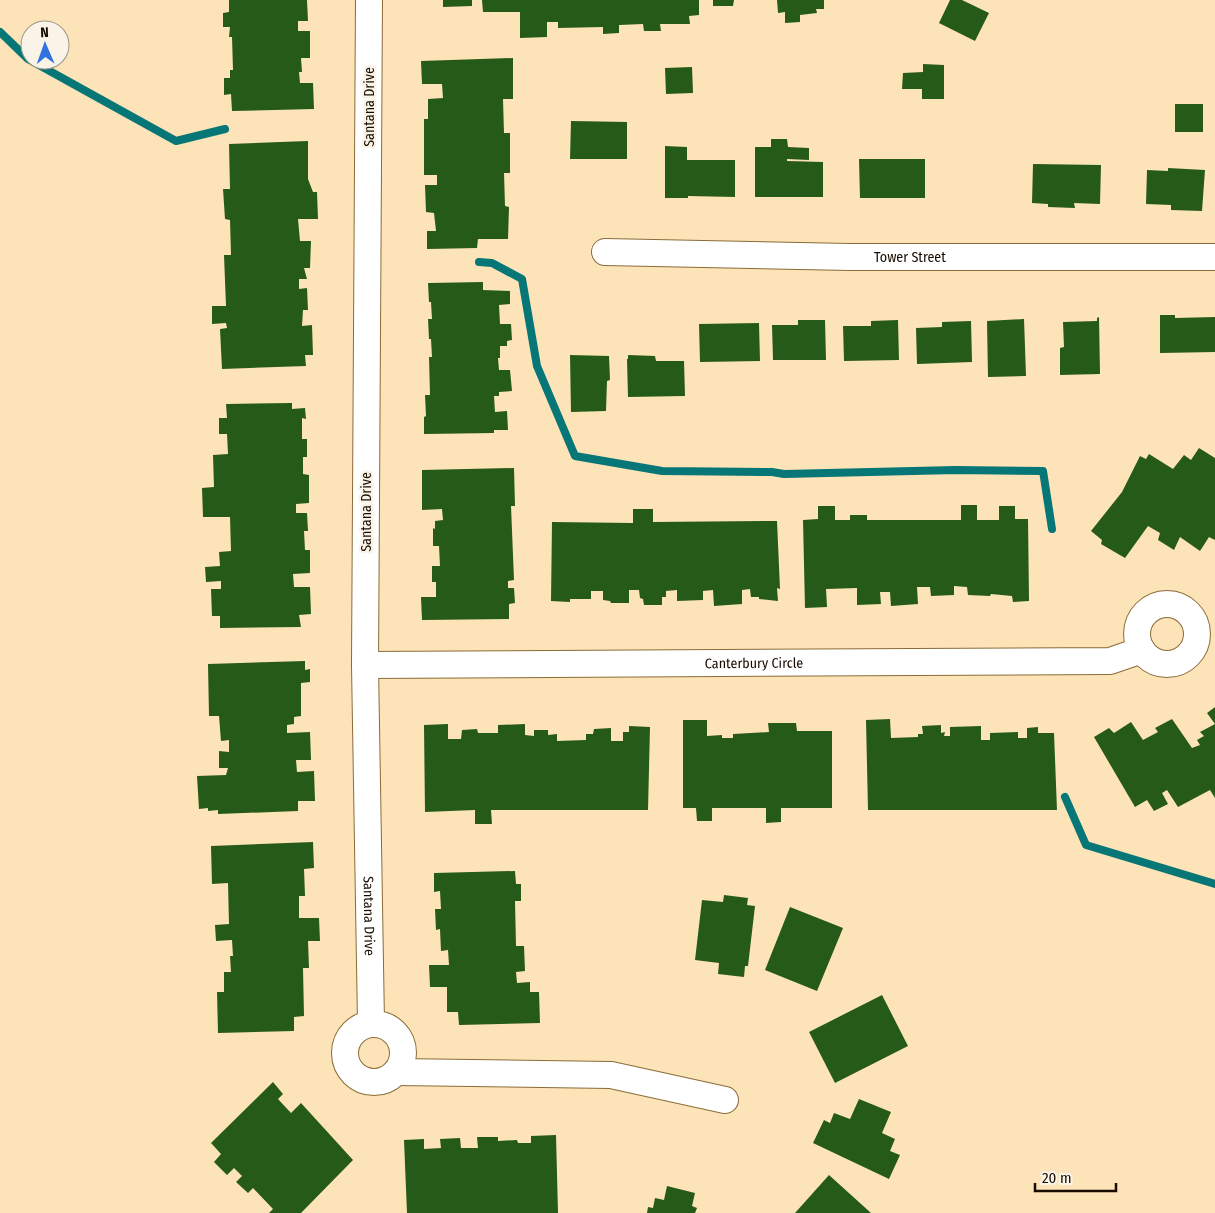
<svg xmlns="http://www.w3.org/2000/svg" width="1215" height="1213" viewBox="0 0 1215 1213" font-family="'Fira Sans Condensed',sans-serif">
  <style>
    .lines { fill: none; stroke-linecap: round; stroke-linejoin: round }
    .stream { stroke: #077676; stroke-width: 8 }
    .building { fill: #265a19 }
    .minor-casing { stroke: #896c38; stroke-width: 28 }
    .minor { stroke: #fff; stroke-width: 26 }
    .labels { text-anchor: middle; stroke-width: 5; stroke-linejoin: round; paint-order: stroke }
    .street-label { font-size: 14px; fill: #180c00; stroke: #f9f3e8 }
  </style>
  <rect width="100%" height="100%" fill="#fde3b8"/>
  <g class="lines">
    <path class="stream" d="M0 32 28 59 176 141 225 129
      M479 262 492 263 522 279 537 366 575 456 662 471 772 472 784 474 956 470 1043 471 1052 529
      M1065 797 1086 845 1215 884"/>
  </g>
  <path class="building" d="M229 0H307L308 21H298V31H310V58H301L302 72H299L300 83H313L314 109 232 111 231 94 224 95V78H230V70H233L232 37H229L230 27H223V13L229 12Z
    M443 0H472V6L443 7Z
    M482 0H699V15L689 16 690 24H660L661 31H644L643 24 619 25V33L603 34V27L558 28V22H547V37L520 38V12H483Z
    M713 0H734L733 6H713Z
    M777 0H824V9H816L817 13 800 15V22L785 23V12L778 13Z
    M950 0H962L989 13 975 41 939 23Z
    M513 58V99H503L504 133H510V173H504L505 206 509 207 508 239H478L477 248 427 249V231H436L434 213 426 212 425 185H437V175H424V119H428V99L443 98 442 84H422L421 61Z
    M923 64 944 65V99H922V89H902L903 73 923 72Z
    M692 67 693 93 666 94 665 68Z
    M1175 104H1203V132H1175Z
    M571 121 627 122V159H570Z
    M771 139H787L788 147 809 148V160L787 159V161L823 162V197H755V147H771Z
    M308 141V179L313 192H317L318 219H298L300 241H311L310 268H304L307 279H299V289L307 288 308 310H303L302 326 312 325 313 355H305L306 366 222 369 220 329 227 328 226 323 212 324V306H226L224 255H231L230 220 225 219 223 189H230L229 144Z
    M665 146 687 147V160H735V197L688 196V198H665Z
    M859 159H925V198H860Z
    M1033 164 1101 165 1100 204 1074 203 1075 208 1048 207V204L1032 203Z
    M1168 168 1205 170 1202 211 1171 210V205L1146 204 1147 170 1168 171Z
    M483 282V290L510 291V304L499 305 500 324H511L512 340 507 341V346H500V358H498L499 370H510L512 391 499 392V396H494L495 412 507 411 508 430H494V433L424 434V417L426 416 425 395H430L429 357H432L431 339H429L428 319H432L431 302H429L428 283Z
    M1160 315H1175V318L1215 317V352L1160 353Z
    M1099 317 1100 374 1060 375V348L1064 347 1063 322 1097 321V318Z
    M1024 319 1026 376 988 377 987 321Z
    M798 320H825L826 360H773L772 325H798Z
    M898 320 899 360 844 361 843 326H871V321Z
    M971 321 972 362 917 364 916 328 942 327V322Z
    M759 323 760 361 700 362 699 324Z
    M570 355 609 356 610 380 607 381 606 411 571 412Z
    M628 355 655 356 656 361H684L685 396 628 397 627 359H628Z
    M292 403V409L305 408 306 419 302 418V439H307V457H303V474L309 475V503L296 504V513H307L308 531H304L305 550H310V573L293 574 294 587H310L311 614 299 615 301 627 220 628V616H212L211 589H221V581L206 582 205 567 220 566 219 552 231 551 230 517H203L202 488 214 487 213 455 228 454 227 434H219V418H227L226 404Z
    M1199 448 1215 458V540L1209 537 1200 551 1180 537 1174 550 1158 540 1160 533 1148 526 1125 558 1101 544 1102 540 1091 531 1122 492 1140 456 1146 459 1149 454 1173 469 1184 455 1191 460Z
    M514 468 515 506H511L514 580 508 581V588H514L515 603 509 604V619L422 620 421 597H436V582H432V566H440L439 546H433V528L435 529V521L443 520 442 509 422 510V470Z
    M961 505H977V520H999V506H1015V519H1028L1029 601 1013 602 1012 596 991 594 990 596 968 595 967 587 954 586V595L931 596 930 587H917L918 604 891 606 890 592H880L881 604 857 605V588L826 589 827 607 805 608 803 520 818 519V506H835V520H850V515H867V520H961Z
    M633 509H653V522L777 521 780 589 777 588 778 601 759 599V597H751L750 589 742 590V604L714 606 713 590 703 591V600L677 601V590L666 591V597H662V605H644L643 599 640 598 639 590H629V603H611L610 601 603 600V591H591V599H570V602L551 601 552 522 633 523Z
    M305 661V670L310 669V682L301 683V716L294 717V724L287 725V733L310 732 311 760H296L297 772 314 771 315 801H298V811L218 814V810L208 811V808L199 809 197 776 226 775 228 768H219V751L229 752V740L221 741 219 716H209L208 664Z
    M1215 707V798L1210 790 1178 807 1167 790 1162 793 1168 804 1154 811 1147 800 1135 807 1094 737 1109 728 1114 733 1131 722 1143 740 1158 732 1155 728 1172 719 1192 748 1200 745 1197 740 1204 736 1200 732 1215 724 1207 713Z
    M890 719 891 738 918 737V734H923L922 726 941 725V733L945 732 944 736H950V727L981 726V740H990V733L1018 732V738H1027V728L1038 727V733H1054L1057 810H868L866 720Z
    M683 720H707V736L722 735V738H733V734L769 732 768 723H796L797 731H832V808H781V822L766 823V808H712V821H697L696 808H683Z
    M448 724V739H461L462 730 477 729 478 733H498V725L525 724V735L534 736V730H548V735L557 734V741L586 740V734H593L594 729 611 728V741H623V732H629V726L650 727 648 810H491L492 824H475V810L425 812 424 725Z
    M313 842 314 868 304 869 305 896H299V918H319L320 941H308L309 968H303L304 1016 294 1017V1031L218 1033 217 992H224V972H231L230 956H233L232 940 216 941 215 925 229 924 228 883 212 884 211 846Z
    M515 871 516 884H521V901H515L516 946H524L525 971 516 972 517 983 530 982V992H539L540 1023 459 1025 458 1012H447V987H430L429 965H449L448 950 441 951 440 929 436 930 435 909H441L440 891 434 892V873Z
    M724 895 748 898 747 905 755 906 748 966H745L744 977 718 974 719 963 695 960 702 900 723 902Z
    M790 907 843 928 817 991 765 970Z
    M882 995 908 1046 835 1083 809 1032Z
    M273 1082 283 1094 278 1099 291 1113 301 1103 353 1160 301 1213H269L273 1209 253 1188 248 1193 236 1182 242 1176 234 1168 227 1175 214 1162 221 1154 211 1143Z
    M859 1099 891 1112 882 1133 895 1139 890 1151 900 1155 889 1179 813 1143 824 1120 830 1123 834 1113 850 1119Z
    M556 1135 558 1213H407L404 1140 424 1139V1149L441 1148 440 1139 460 1138 461 1148H478L477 1137H498V1141L517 1140 518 1143H531V1136Z
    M829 1175 871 1213H795Z
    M667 1186 695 1193 692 1206 697 1208 695 1213H647L648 1207 653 1208 655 1198 664 1200Z"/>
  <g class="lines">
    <g class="minor-casing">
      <g id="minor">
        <path id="s1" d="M369 0 365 665 371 1023"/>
        <path id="s2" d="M605 252 850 257H1215"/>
        <circle cx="1167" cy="634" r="30"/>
        <path id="s3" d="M365 665 1110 661 1142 650"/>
        <circle cx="374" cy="1053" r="29"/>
        <path d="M396 1072 611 1075 725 1100"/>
      </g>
    </g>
    <use href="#minor" class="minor"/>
  </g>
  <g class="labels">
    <g class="street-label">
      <text transform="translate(369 107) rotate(-90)" y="5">Santana Drive</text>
      <text dy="5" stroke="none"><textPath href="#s2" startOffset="305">Tower Street</textPath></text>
      <text transform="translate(366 512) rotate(-90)" y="5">Santana Drive</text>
      <text dy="5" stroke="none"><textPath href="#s3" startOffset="389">Canterbury Circle</textPath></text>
      <text dy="5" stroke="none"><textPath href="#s1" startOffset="916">Santana Drive</textPath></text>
    </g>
  </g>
  <g transform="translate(45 45) rotate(358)"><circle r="24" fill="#f9f3e8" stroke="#9f978b"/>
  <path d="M0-4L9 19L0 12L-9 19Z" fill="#3073e0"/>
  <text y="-8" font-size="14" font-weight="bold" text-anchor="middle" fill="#180c00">N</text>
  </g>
  <path d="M1035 1183v8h81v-8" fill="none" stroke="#180c00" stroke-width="2.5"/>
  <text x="1042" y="1183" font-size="15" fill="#180c00" stroke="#f9f3e8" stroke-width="4" paint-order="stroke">20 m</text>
</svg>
